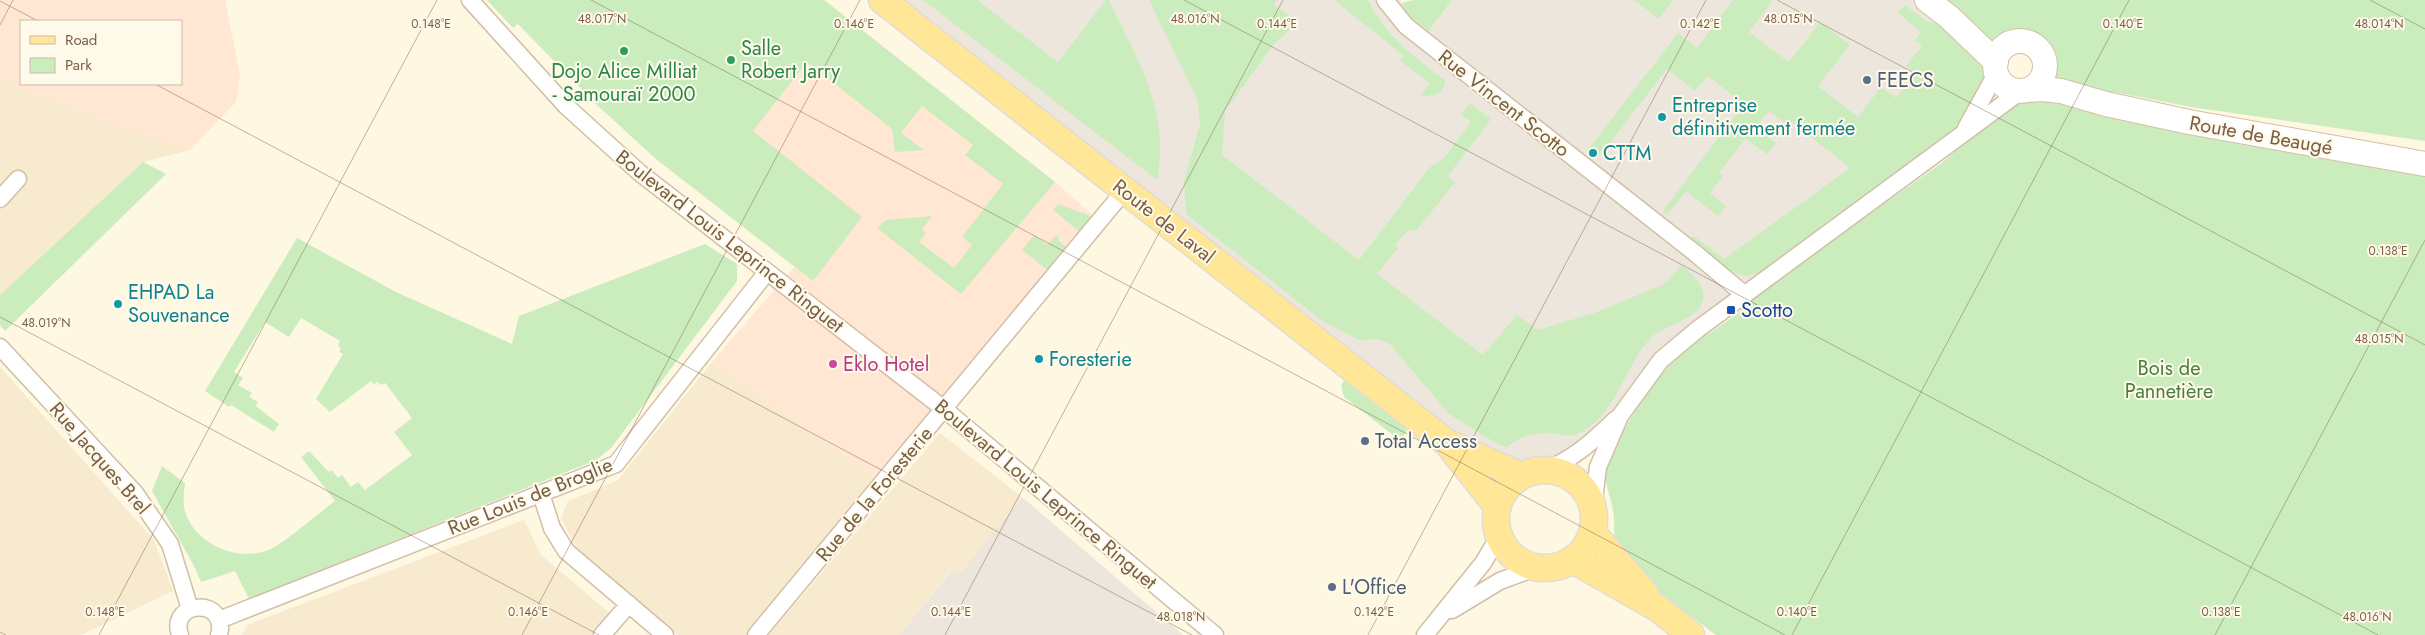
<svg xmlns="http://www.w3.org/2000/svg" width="2425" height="635" viewBox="0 0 2425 635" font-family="Jost,sans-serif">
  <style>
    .residential { fill: #f7eace }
    .commercial { fill: #ffe7d4; fill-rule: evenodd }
    .industrial { fill: #ede6dd }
    .green { fill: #cbedbe }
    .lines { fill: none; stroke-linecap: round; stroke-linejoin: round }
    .street-casing { stroke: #d1bfa7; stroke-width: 19 }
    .secondary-casing { stroke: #d4c0a3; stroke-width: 26 }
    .primary-casing { stroke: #e1dcd6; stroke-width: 29 }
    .street { stroke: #fff; stroke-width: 16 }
    .secondary { stroke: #fff; stroke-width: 24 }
    .primary { stroke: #ffe797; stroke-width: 26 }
    .ticks { fill: none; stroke: #785e45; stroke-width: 1; stroke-opacity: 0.45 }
    .leisure-dot { fill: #2e9e5b; stroke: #fff9e9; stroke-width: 2 }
    .service-dot { fill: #5c6f8a; stroke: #fff9e9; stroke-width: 2 }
    .culture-dot { fill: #0f9aa8; stroke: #fff9e9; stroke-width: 2 }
    .transit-dot { fill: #1a4fb4; stroke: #fff9e9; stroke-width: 2 }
    .hotel-dot { fill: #d1479c; stroke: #fff9e9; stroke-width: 2 }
    .labels { text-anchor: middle; stroke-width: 4; stroke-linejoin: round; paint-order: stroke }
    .leisure-label { font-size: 20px; fill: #27864d; stroke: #fff9e9; text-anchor: start }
    .service-label { font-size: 20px; fill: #4e5e75; stroke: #fff9e9; text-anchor: start }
    .street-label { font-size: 20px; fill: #785e45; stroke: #fff9e9 }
    .culture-label { font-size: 20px; fill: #0d838f; stroke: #fff9e9; text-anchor: start }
    .transit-label { font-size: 20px; fill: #164399; stroke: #fff9e9; text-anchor: start }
    .hotel-label { font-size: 20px; fill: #b23c85; stroke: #fff9e9; text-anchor: start }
    .park-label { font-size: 20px; fill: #46803c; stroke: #fff9e9 }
    .ticks-label { font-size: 12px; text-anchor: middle; fill: #785e45; stroke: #fff9e9; stroke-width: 4; stroke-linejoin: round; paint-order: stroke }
  </style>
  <rect width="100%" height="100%" fill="#fef7e1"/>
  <path class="residential" d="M0 79 102 119 190 150 143 162 0 295Z
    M712 362 878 478 749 635H678L576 548 561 518 568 501 617 481Z
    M0 367 154 540 173 591 81 635H0Z
    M940 433 1022 497 960 575 951 570 899 635H769Z
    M524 520 541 555 614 617 598 635H242L247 625Z"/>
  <path class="commercial" d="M0 0H225L240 75 236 102 190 150 102 119 0 79ZM181 21V84H21V21Z
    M824 0 1055 182 1096 218 878 478 712 362 795 266 656 159 595 103 518 24Z"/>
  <path class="industrial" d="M882 0H1400L1410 17 1429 31 1452 0H1930L2002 50 1998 56V76L2006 87 2004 92 1990 105 1698 329 1620 416 1545 470 1533 472 1497 467Z
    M1022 497 1183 635H899L952 570 960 574Z"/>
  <path class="green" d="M487 0H824L1055 182 961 294 877 228 886 220 932 216 922 229 926 233 919 242 954 268 972 245 962 237 1003 184 965 155 973 145 922 106 901 133 924 150 895 152 892 129 807 62 753 131 862 217 813 281 656 159 595 103 518 24 513 28Z
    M923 0H977L1058 62 1106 0H1109C1137 60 1171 111 1157 180Z
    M1149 0H1276L1274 5 1295 20 1293 27 1274 44 1225 111 1222 155 1359 260 1430 167 1444 158 1471 122 1461 115 1470 103 1491 119 1448 176 1455 182 1416 231 1408 230 1395 245 1398 248 1377 274 1483 355 1517 315 1538 330 1594 313 1660 286 1667 282 1681 265C1692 274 1710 288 1701 305 1694 321 1663 325 1651 338 1623 367 1616 419 1575 435 1569 437 1562 435 1556 434 1537 431 1521 435 1507 447L1499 445 1449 414 1389 343 1378 339 1359 340 1324 322 1186 214 1184 182 1200 124 1198 101Z
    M1334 0H1368C1385 35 1414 57 1445 80 1445 93 1433 98 1421 95L1430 83 1400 61 1404 56Z
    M1414 0H1452L1429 31 1410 17 1401 3Z
    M1634 0H1673L1659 19Z
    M1733 0H1770L1772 2 1749 32 1789 62 1820 22 1850 45 1818 86 1858 117 1881 87 1896 98 1915 74 1906 66 1922 46 1915 40 1921 32 1898 13 1905 5 1926 21 1933 23 1937 17C1947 27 1976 51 1981 61 1994 84 1968 114 1955 130L1758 273C1733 284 1709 255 1690 240L1694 236 1724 259 1850 168 1792 122 1789 126 1769 111 1756 127 1776 143 1767 154 1745 139 1719 173 1723 176 1710 193 1726 206 1718 216 1686 191 1667 215 1663 211 1744 104 1708 76 1695 91 1667 69 1609 144 1607 143 1599 154 1590 147 1678 33 1697 48Z
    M1927 0H2425V141L2191 107 2114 92 2098 101 2425 175V635H1716C1683 609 1643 586 1619 550 1611 538 1616 524 1613 510 1610 494 1603 482 1607 465 1609 452 1618 439 1625 428 1648 389 1669 361 1704 332L1707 335 1741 311 1739 307 1943 162 2004 109 2011 105 2037 101 2049 78 2044 74C2049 48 2023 33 2002 50Z
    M143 162 166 174 5 331 0 325V295Z
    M1058 204 1096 218 1082 234 1053 210Z
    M1034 235 1047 245 1056 235 1059 238 1058 240 1069 249 1050 272 1022 250Z
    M297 238 396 292 512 344 519 316 705 244 737 264V281L611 448 596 460 249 599 235 571 201 582 194 566 152 491 162 466 185 483C184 493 182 505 186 514 197 544 235 561 266 551 280 547 320 512 335 501L301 457 309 451 329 472 332 470 338 478 342 475 351 487 358 482 365 490 412 455 394 432 412 418 385 383 381 385 378 382 374 384 371 381 330 412 316 399 343 354 339 352 341 348 338 346 340 341 301 318 289 337 265 322 234 372 243 378 238 385 252 393 249 397 258 402 256 406 279 424 274 432 231 405 229 407 205 391Z
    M1346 377 1410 427 1403 436 1393 435 1344 397 1341 386Z"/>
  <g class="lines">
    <g class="street-casing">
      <path id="street" d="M470 0 566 106 640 173 944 409 1215 635
        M1385 0 1406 26 1695 253 1745 295
        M1966 128 1997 72
        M0 199 18 179
        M0 347 135 493 170 544 190 609
        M1545 470C1574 459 1594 440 1616 419
        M541 494 552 528 566 551 665 635
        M1593 508 1598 467 1620 416 1661 360 1698 329 2021 91
        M1452 610 1500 581 1535 568
        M219 620 616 464 767 272
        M180 635C168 600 229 597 219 635
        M602 635 629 604
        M756 635 1125 190
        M1425 635 1483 563 1499 536"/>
    </g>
    <g class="secondary-casing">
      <path id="secondary" d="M1927 0 1949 17 1996 62
        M1995 66a25 25 0 1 1 50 0a25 25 0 1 1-50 0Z
        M2027 90 2043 89 2061 91 2106 104 2189 122 2425 164"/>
    </g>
    <g class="primary-casing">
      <path id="primary" d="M882 0 1446 442 1521 476
        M1451 448 1497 506
        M1496 519a49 49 0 1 1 98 0a49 49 0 1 1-98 0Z
        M1592 532 1645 594
        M1573 560 1659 609 1691 635"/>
    </g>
    <use href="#street" class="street"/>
    <use href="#secondary" class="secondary"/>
    <use href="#primary" class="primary"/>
  </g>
  <path class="ticks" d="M591 0 1785 635M1184 0 2378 635M1777 0 2425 345M2370 0 2425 29M0 1 38 21M0 25 13 0M155 84 1192 635M0 317 599 635M0 632 6 635M99 635 437 0M522 635 860 0M945 635 1283 0M1368 635 1706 0M1792 635 2129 0M2215 635 2425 240"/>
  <g class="leisure-dot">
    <circle cx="624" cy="51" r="5"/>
    <circle cx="731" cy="60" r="5"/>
  </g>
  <g class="service-dot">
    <circle cx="1867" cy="80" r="5"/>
    <circle cx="1365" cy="441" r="5"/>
    <circle cx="1332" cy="587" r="5"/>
  </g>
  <g class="culture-dot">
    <circle cx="1662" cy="117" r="5"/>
    <circle cx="1593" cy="153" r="5"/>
    <circle cx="118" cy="304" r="5"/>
    <circle cx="1039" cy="359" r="5"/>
  </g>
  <rect class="transit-dot" x="1726" y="305" width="10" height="10" rx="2.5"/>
  <circle class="hotel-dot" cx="833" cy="364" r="5"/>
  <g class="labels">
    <g class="leisure-label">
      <text x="741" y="55">Salle<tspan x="741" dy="23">Robert Jarry</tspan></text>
      <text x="624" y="78" text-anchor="middle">Dojo Alice Milliat<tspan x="624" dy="23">- Samouraï 2000</tspan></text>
    </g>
    <g class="service-label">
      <text x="1877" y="87">FEECS</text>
      <text x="1375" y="448">Total Access</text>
      <text x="1342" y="594">L'Office</text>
    </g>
    <g class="street-label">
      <text transform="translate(1504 103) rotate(38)" y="7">Rue Vincent Scotto</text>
      <text transform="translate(2261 135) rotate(10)" y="7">Route de Beaugé</text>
      <text transform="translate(1164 221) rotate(38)" y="7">Route de Laval</text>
      <text transform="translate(730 241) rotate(38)" y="7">Boulevard Louis Leprince Ringuet</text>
      <text transform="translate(100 458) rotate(49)" y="7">Rue Jacques Brel</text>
      <text transform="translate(874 494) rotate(-50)" y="7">Rue de la Foresterie</text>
      <text transform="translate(1046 494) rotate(40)" y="7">Boulevard Louis Leprince Ringuet</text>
      <text transform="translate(530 496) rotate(-22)" y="7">Rue Louis de Broglie</text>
    </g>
    <g class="culture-label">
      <text x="1672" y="112">Entreprise<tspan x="1672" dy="23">définitivement fermée</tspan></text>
      <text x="1603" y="160">CTTM</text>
      <text x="128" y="299">EHPAD La<tspan x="128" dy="23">Souvenance</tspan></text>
      <text x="1049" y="366">Foresterie</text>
    </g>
    <g class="transit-label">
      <text x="1741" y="317">Scotto</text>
    </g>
    <g class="hotel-label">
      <text x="843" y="371">Eklo Hotel</text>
    </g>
    <g class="park-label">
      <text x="2169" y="375">Bois de<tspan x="2169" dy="23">Pannetière</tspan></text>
    </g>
  </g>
  <g class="ticks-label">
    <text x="602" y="23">48.017°N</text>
    <text x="1788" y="23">48.015°N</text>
    <text x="1195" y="23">48.016°N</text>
    <text x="2379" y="28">48.014°N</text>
    <text x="431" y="28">0.148°E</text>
    <text x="854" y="28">0.146°E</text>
    <text x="1277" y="28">0.144°E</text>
    <text x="1700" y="28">0.142°E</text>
    <text x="2123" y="28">0.140°E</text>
    <text x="2388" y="255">0.138°E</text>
    <text x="46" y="327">48.019°N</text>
    <text x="2379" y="343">48.015°N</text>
    <text x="105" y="616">0.148°E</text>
    <text x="528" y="616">0.146°E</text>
    <text x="951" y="616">0.144°E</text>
    <text x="1374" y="616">0.142°E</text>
    <text x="1797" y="616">0.140°E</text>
    <text x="2221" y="616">0.138°E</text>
    <text x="1181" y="621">48.018°N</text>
    <text x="2367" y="621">48.016°N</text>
  </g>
  <rect x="20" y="20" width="162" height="65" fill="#fff9e9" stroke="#c9bba7"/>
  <rect x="30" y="36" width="25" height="8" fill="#ffe797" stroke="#c9bba7"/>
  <text x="65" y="45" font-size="15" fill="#785e45">Road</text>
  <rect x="30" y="58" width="25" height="15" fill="#cbedbe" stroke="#c9bba7"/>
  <text x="65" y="70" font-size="15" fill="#785e45">Park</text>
</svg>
